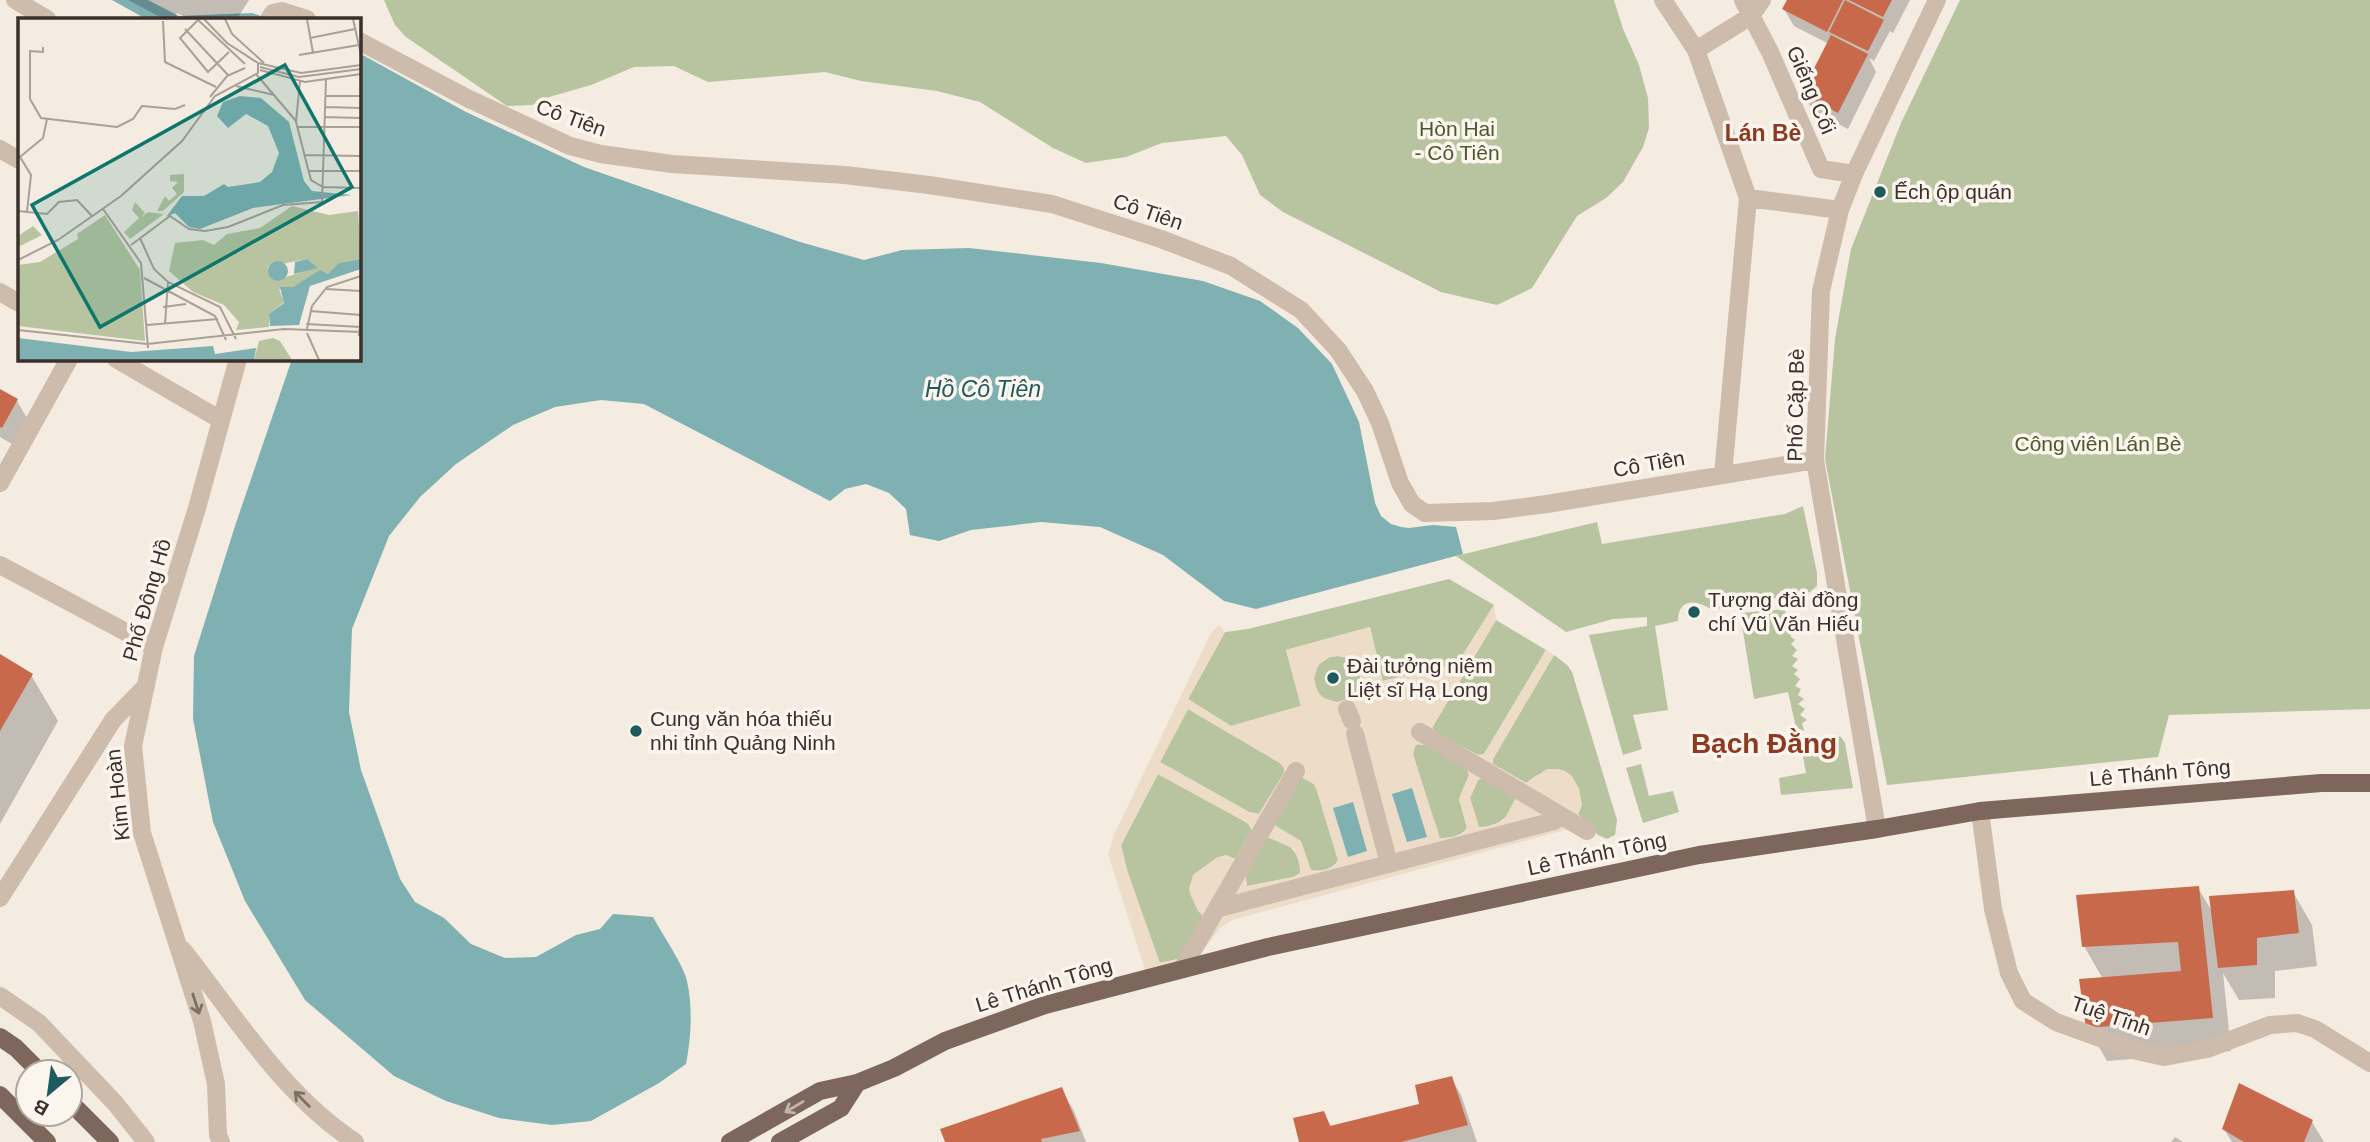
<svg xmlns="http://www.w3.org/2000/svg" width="2370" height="1142" viewBox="0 0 2370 1142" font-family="Arial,sans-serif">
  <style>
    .green { fill: #b8c4a0 }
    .plaza { fill: #ecdcc8; fill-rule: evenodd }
    .water { fill: #7fb0b2 }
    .shadow { fill: #0003 }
    .building { fill: #c8694b }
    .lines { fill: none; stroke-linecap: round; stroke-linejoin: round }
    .minor { stroke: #cdbbac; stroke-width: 18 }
    .major { stroke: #7d675c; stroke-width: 18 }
    .oneway { stroke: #7d6f65 }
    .oneway2 { stroke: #c2b5ac }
    .poi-dot { fill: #1f5a5e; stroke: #fbf5ee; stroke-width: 2.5 }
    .labels { text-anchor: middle; stroke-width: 7; stroke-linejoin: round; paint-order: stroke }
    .street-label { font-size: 21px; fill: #3b302b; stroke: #fbf5ee }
    .park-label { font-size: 21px; fill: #4a5a2e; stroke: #fbf5ee }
    .poi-label { font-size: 21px; fill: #3b302b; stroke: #fbf5ee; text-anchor: start }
    .neighbourhood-label { font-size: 23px; font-weight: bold; fill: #8c3b22; stroke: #fbf5ee }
    .water-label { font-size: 23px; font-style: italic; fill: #1f5a5e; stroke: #fbf5ee }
    .district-label { font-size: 28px; font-weight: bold; fill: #8c3b22; stroke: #fbf5ee }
    .inset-road { fill: none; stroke: #aaa098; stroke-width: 2 }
    .view { fill: #0f766e; fill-opacity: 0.15; stroke: #0f766e; stroke-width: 3.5 }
    .inset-edge { fill: none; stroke: #3b302b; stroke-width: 3.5 }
  </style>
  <rect width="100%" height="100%" fill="#f4ebe1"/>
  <path class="green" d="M384 0H1614L1623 29 1639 65 1648 98 1649 128 1643 147 1623 182 1606 198 1577 216 1532 288 1497 305 1441 292 1283 212 1260 195 1242 155 1226 136 1162 143 1126 157 1086 163 1053 148 980 102 937 91 861 81 825 72 708 82 674 66 634 67 591 85 549 97 532 105 507 106 406 37 395 25Z
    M1960 0H2370V709L2169 715 2158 757 1887 785 1825 459 1835 339 1851 249 1901 123Z
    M1803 506 1817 573V586L1810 592 1712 610C1698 600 1678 597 1678 621L1655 626 1668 710 1633 715 1642 749 1623 755 1589 635 1647 626V617L1613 619 1566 632 1456 556 1597 522 1602 544 1785 514Z
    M1449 579 1494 605 1457 664 1382 681 1370 627 1286 650 1301 706 1231 726 1188 699 1225 632 1248 629Z
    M1785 609 1786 619 1793 621 1788 627 1794 631 1790 636 1795 640 1791 644 1797 650 1792 656 1798 659 1792 666 1798 670 1794 674 1800 679 1795 686 1801 689 1798 695 1804 699 1798 704 1805 709 1800 715 1807 720 1802 723 1804 731 1797 732 1788 692 1754 699 1740 613Z
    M1496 620 1546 650 1484 754 1478 755 1436 733 1432 728Z
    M1554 655 1567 665 1572 672 1617 820 1615 835 1607 839 1598 835 1578 814 1582 805 1537 775 1526 783 1493 764V759Z
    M1314 679a23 23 0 1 1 46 0a23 23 0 1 1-46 0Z
    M1188 709 1280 763 1284 768V773L1259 814 1249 812 1160 762Z
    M1836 735 1841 737 1845 743 1853 788 1781 795 1779 778 1806 773 1800 740Z
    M1418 744 1428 746 1467 769 1469 775 1459 799 1467 828C1461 837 1449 838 1439 838L1413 754 1415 746Z
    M1641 764 1649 796 1673 791 1679 812 1643 823 1626 768Z
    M1158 774 1242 820 1248 823 1252 830 1235 859 1226 855 1216 858 1205 918 1183 958 1159 963 1127 870 1121 845Z
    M1301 777 1314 784 1317 791 1338 860C1334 869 1321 872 1311 870L1287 833 1276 826V822Z
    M1483 778 1516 797C1511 818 1499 825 1479 828L1470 798 1478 780Z
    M1267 837C1287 840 1301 852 1300 873L1294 877 1247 886 1245 874Z"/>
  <path class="plaza" d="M1494 605 1496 620 1432 728 1436 733 1478 755 1484 754 1546 650 1554 655 1493 759V764L1526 783 1547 769H1558L1565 771 1571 775 1579 788 1582 805 1578 814 1584 820 1569 829 1232 920 1220 928 1196 960 1147 976 1108 854 1114 835 1211 633 1219 625 1225 632 1188 699 1231 726 1301 706 1286 650 1370 627 1383 681 1457 664ZM1337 656 1345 657 1356 665 1361 679 1356 693 1351 698 1337 702 1323 698 1318 693 1314 679 1318 665 1330 657ZM1188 709 1280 763 1284 768V773L1259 814 1249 812 1160 762ZM1418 744 1428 746 1467 769 1469 775 1459 799 1467 828 1464 833 1449 838H1440L1413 755 1415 746ZM1158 774 1242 820 1248 824 1252 830 1235 859 1226 855 1216 858 1193 875 1189 889 1191 896 1198 911 1205 918 1183 958 1160 963 1127 870 1121 845ZM1301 777 1314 784 1317 791 1338 860 1337 864 1331 868 1317 872 1311 870 1301 841 1276 826V822ZM1483 778 1516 797 1504 820 1491 826 1479 827 1470 798 1478 780ZM1267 837 1294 849 1300 862V873L1294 877 1247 886 1245 874Z"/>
  <path class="water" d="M112 0H148L179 16 252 13 271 19H146Z
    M359 53 466 112 584 167 800 242 864 260 902 250 969 248 1101 263 1203 281 1260 301 1298 328 1332 364 1359 422 1375 503 1381 516 1391 524 1401 527 1409 528 1433 525 1456 527 1463 554 1256 609 1224 601 1163 555 1100 527 1041 522 971 530 939 541 910 535 906 509 889 493 866 484 845 489 830 501 644 404 601 400 555 407 513 425 456 464 420 497 389 536 352 629 349 712 361 770 400 879 415 902 444 918 471 944 505 958 536 957 576 935 600 929 613 914 653 917C662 934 683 964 687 981 693 1008 691 1038 686 1064L659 1083 591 1121 552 1125 499 1118 446 1101 394 1076 305 1000 245 901 213 822 193 719 194 656 235 526 292 359H359Z
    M1412 788 1427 837 1407 842 1392 794Z
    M1353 802 1367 851 1348 857 1333 808Z"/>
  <path class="shadow" d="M128 0H249L237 19H221L218 17 217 19H189L177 13 175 19H164Z
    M1789 0H1910L1893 33 1890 31 1874 61 1869 58 1876 72 1848 129 1813 111 1803 94 1829 44 1794 26 1784 9Z
    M0 391 17 401 27 418 12 444 0 437Z
    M0 659 31 675 58 721 0 824Z
    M2198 888 2213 913 2293 892 2312 925 2317 966 2275 971V998L2239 1000 2223 973 2231 1051 2107 1061 2088 1028 2103 979 2084 946Z
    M1451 1078 1461 1095 1477 1142H1301L1324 1113 1332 1128 1421 1105Z
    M1061 1089 1074 1111 1086 1142H947Z
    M2312 1122 2324 1142H2232L2224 1129Z
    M2175 1137 2183 1142H2171Z"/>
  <path class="building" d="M1787 0H1843L1827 32 1782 9Z
    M1845 0 1884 20 1868 51 1829 32Z
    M1849 0H1892L1883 17Z
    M1831 35 1868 54 1838 113 1801 94Z
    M0 389 18 399 2 428 0 427Z
    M0 654 33 674 0 731Z
    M2199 886 2213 1018 2086 1028 2079 979 2181 971 2178 942 2082 947 2076 895Z
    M2294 890 2299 933 2257 938V965L2218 968 2209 896Z
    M1452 1076 1468 1125 1401 1142H1299L1293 1118 1324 1111 1330 1126 1419 1104 1415 1085Z
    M2239 1083 2313 1120 2304 1142H2244L2222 1129Z
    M1062 1087 1080 1131 1041 1139 1042 1142H945L940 1129Z"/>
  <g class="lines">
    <path class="minor" d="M15 0 47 19
      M1663 0 1696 50 1748 198 1723 475
      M1743 0 1770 52 1821 169 1854 174
      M269 19 273 13 282 11 307 19
      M359 41 467 98 570 146 601 154 672 164 845 175 929 185 1052 204 1161 239 1231 266 1301 310 1338 350 1365 391 1380 423 1400 483 1412 504 1425 513 1493 511 1547 504 1815 460
      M1696 50 1751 16 1762 0
      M0 149 19 160
      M1748 198 1840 210
      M0 292 19 303
      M116 359 221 420
      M0 483 69 359
      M0 565 154 647
      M1347 709 1352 721
      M1420 732 1587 831
      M1355 734 1389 864
      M1980 811 1993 909 2009 973 2023 1001 2056 1022 2133 1050 2164 1057 2207 1049 2270 1025 2297 1023 2315 1029 2370 1063
      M1877 829 1815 460 1821 291 1840 210 1854 174 1937 0
      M0 898 113 720 146 686
      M1219 908 1554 821 1562 816
      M183 950C236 1017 282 1094 355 1142
      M1182 969 1296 771
      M0 996 39 1023 115 1103 146 1142
      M221 1142 218 1135 216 1084 202 1021 142 833 133 746 154 647 197 508 238 359"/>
    <path class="major" d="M0 1037 16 1048 40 1072
      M0 1095 47 1142
      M70 1102 110 1142
      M730 1142 820 1091 857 1083 894 1068 945 1041 1045 1005 1268 947 1699 855 1877 829 1980 811 2321 783H2370
      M780 1142 841 1108 857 1083"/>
  </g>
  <defs><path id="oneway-shaft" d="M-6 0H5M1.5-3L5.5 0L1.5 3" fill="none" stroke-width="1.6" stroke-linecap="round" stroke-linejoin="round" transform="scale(1.75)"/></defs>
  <g class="oneway">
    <use href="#oneway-shaft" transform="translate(196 1004) rotate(72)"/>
    <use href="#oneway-shaft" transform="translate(302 1099) rotate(-135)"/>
  </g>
  <use class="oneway2" href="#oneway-shaft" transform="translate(794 1107) rotate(149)"/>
  <g class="poi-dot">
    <circle cx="1880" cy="192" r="7"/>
    <circle cx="1694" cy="612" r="7"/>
    <circle cx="1333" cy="678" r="7"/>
    <circle cx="636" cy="731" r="7"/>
  </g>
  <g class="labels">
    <g class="street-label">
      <text transform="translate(1811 90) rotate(67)" y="7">Giếng Cối</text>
      <text transform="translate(571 118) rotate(20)" y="7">Cô Tiên</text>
      <text transform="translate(1148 212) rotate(19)" y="7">Cô Tiên</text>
      <text transform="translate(1796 405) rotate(-89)" y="7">Phố Cặp Bè</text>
      <text transform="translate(1649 464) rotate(-10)" y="7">Cô Tiên</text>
      <text transform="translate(147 600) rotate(-74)" y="7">Phố Đông Hồ</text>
      <text transform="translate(2160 773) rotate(-5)" y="7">Lê Thánh Tông</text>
      <text transform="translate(118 795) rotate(-96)" y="7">Kim Hoàn</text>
      <text transform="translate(1597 854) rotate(-12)" y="7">Lê Thánh Tông</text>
      <text transform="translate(1044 985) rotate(-17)" y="7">Lê Thánh Tông</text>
      <text transform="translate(2111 1016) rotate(19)" y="7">Tuệ Tĩnh</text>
    </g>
    <g class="park-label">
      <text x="1457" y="136">Hòn Hai<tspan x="1457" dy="24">- Cô Tiên</tspan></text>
      <text x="2098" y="451">Công viên Lán Bè</text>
    </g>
    <g class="poi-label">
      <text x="1894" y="199">Ếch ộp quán</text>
      <text x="1708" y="607">Tượng đài đồng<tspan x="1708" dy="24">chí Vũ Văn Hiếu</tspan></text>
      <text x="1347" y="673">Đài tưởng niệm<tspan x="1347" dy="24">Liệt sĩ Hạ Long</tspan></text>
      <text x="650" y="726">Cung văn hóa thiếu<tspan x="650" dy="24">nhi tỉnh Quảng Ninh</tspan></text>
    </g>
    <g class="neighbourhood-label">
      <text x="1763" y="141">Lán Bè</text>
    </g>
    <g class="water-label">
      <text x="983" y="397">Hồ Cô Tiên</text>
    </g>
    <g class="district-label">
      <text x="1764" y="753">Bạch Đằng</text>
    </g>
  </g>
  <g transform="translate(18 18)">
    <rect width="343" height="343" fill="#f4ebe1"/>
    <path d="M166 156V174L145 193H139L147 178 151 183 159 176 154 170 160 164 152 163V157ZM117 184 127 195 122 200 130 194 146 196 112 221 106 214 121 200 114 192ZM274 188 311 197 340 193 343 241 327 244 310 256 303 253 275 269 261 271 266 284 251 296V309L218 312 221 304 206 287 175 274 151 253 157 225 185 222 196 227 209 216 242 210ZM289 241 297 248 294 251 265 260 249 249ZM87 197 122 252 127 323 0 308V247L22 244 60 221 59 216ZM15 208 24 217 0 229V218ZM255 320 262 323 274 342H236L241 323Z" fill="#b8c4a0" fill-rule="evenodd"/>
    <path d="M222 78 243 80 271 104 286 163 294 173 334 177 235 190 182 211 171 209 157 195 148 199 164 178H186L206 166 210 169 242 164 254 154 261 135 250 108 228 96 210 110 199 98 205 84ZM289 241 300 250 276 256 277 244ZM343 241V251L292 268 281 307 252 308 251 296 266 285 262 269H275L302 252 310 256 321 245ZM250 253a10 10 0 1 1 20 0a10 10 0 1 1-20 0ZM0 320 113 334 195 328 197 336 238 330 236 342H0Z" fill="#7fb0b2"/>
    <path class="inset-road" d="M179 1 227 46M207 1 214 16 246 45M289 1 295 35M335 1 343 37M180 2 162 20 190 54 211 34M145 3 147 44 198 69M167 11 210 57M292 20 337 11M25 29V34L12 33V81L23 100 99 109 115 101 124 88 157 91 167 87M281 37 341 27M240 45 283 55 343 47M242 49 281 59 343 51M242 52 287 64 343 56M238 56 278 103M282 63 278 104 293 162 305 169 343 170M218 68 256 77M307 78H343M192 79 209 58 227 50M307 89 343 90M306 99 343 100M280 109H343M286 137 343 138M291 153H343M85 191 123 245 130 330M0 193 29 196 41 184 59 182 74 198M9 194 13 157 2 139 25 120 29 101M122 220 136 251 150 264 202 289 218 321M113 227 152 198 171 211 187 213 210 209 265 187 304 184 308 61M0 242 40 222 103 178 164 123 197 78 240 55V45L209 25 186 1M126 260 197 298 208 322M308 271 343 273M145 289 168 286M292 293 343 297M147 306 150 264M288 306 343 309M129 307 200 301M289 311 294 288 309 269 343 258M0 312 129 326 266 311 343 314M289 315 301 342M341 318 343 293"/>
    <path class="view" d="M267 47 334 169 82 309 14 187Z"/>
    <rect width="343" height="343" class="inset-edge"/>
  </g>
  <g transform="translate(49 1093) rotate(209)"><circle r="33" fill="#fbf5ee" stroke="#aea6a0" stroke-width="2"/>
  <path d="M0-5L12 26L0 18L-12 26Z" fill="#1f5a5e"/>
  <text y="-10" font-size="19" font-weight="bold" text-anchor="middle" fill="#3b302b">B</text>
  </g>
</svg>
